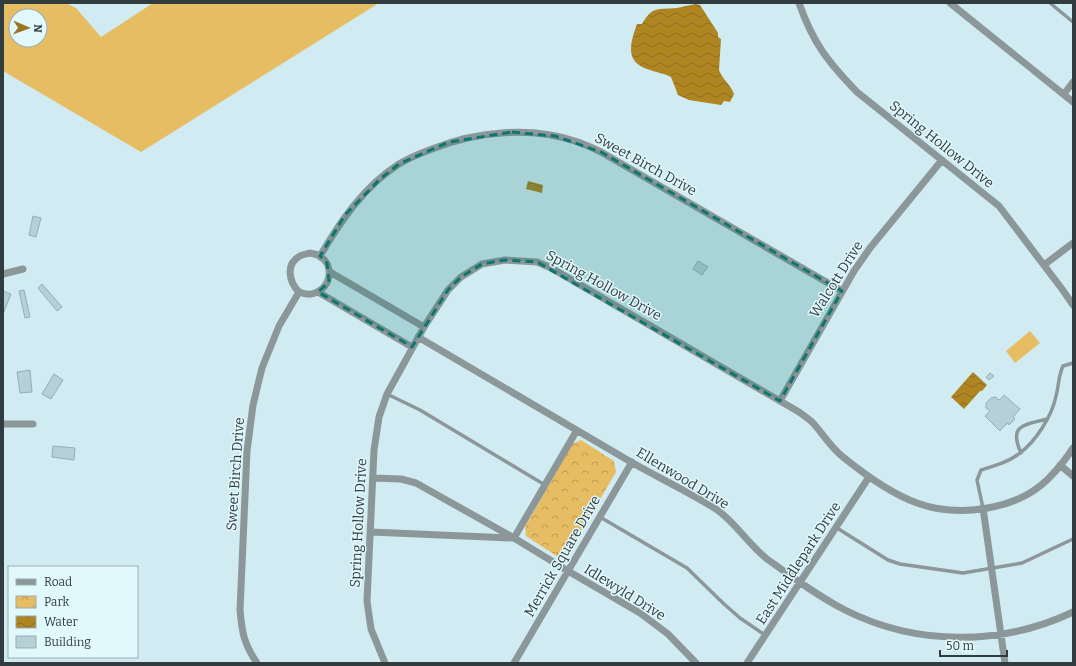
<svg xmlns="http://www.w3.org/2000/svg" width="1076" height="666" viewBox="0 0 1076 666" font-family="Bitter,serif">
  <style>
    .grass { fill: #e6bd63; fill-rule: evenodd }
    .park { fill: url(#park-crowns) }
    .water { fill: url(#water-waves) }
    .building { fill: #b5d0d6; stroke: #94aeb5 }
    .lines { fill: none; stroke-linecap: round; stroke-linejoin: round }
    .lane { stroke: #8b9799; stroke-width: 3.5 }
    .street { stroke: #8b9799; stroke-width: 7 }
    .marked { fill: #0f766e; fill-opacity: 0.2; stroke: #0f766e; stroke-width: 3; stroke-dasharray: 8 5; stroke-linejoin: round }
    .labels { text-anchor: middle; stroke-width: 3; stroke-linejoin: round; paint-order: stroke }
    .street-label { font-size: 14px; fill: #313c3f; stroke: #e1f8fd }
  </style>
  <defs>
    <pattern id="park-crowns" width="20" height="18" patternUnits="userSpaceOnUse"><rect width="20" height="18" fill="#e6bd63"/><path d="M2 6a3 3 0 1 1 6 0M12 15a3 3 0 1 1 6 0" fill="none" stroke="#bb9b53"/></pattern>
    <pattern id="water-waves" width="16" height="10" patternUnits="userSpaceOnUse"><rect width="16" height="10" fill="#ae8521"/><path d="M0 5q4-4 8 0t8 0" fill="none" stroke="#8e6e1e"/></pattern>
  </defs>
  <rect width="100%" height="100%" fill="#d0ebf2"/>
  <path class="grass" d="M3 3H66L76 8 101 37 153 3H379L141 152 3 71ZM16 16H40V40H16Z
    M1030 331 1040 343 1015 363 1006 351Z"/>
  <path class="park" d="M581 440 614 461 616 472 568 554 558 557 526 536 525 527 572 444Z"/>
  <path class="water" d="M696 4 700 5 718 33V37L721 39 719 70C722 79 731 85 734 94L730 102 724 101 721 105 689 100 678 95 671 77C664 73 658 73 650 70 624 63 630 44 637 24H642C653 5 658 10 677 8 683 7 689 5 696 4Z
    M528 181 543 185 542 193 526 189Z
    M973 372 987 385 982 391H980L964 409 951 397Z"/>
  <path class="building" d="M33 216 41 218 36 237 29 235Z
    M698 261 708 267 702 275 693 269Z
    M42 284 62 307 57 311 38 288Z
    M24 290 30 317 25 318 19 291Z
    M3 291 11 294 3 314Z
    M30 370 32 392 20 393 17 372Z
    M990 373 994 376 989 380 986 377Z
    M54 374 63 380 51 399 42 394Z
    M1004 395 1020 409 1013 417 1015 419 1009 425 1008 423 1003 427 1000 431 985 416 990 411 986 408V403L991 398 996 397 998 400 1001 399Z
    M53 446 75 448 74 460 52 457Z"/>
  <g class="lines">
    <path class="lane" d="M1050 3 1073 22
      M387 394 420 410 545 485
      M1021 453C1008 424 1025 425 1047 419
      M983 508 977 480 981 470C994 466 1009 462 1020 453 1036 441 1052 416 1056 396 1059 385 1058 377 1063 366L1073 363
      M600 517 687 568 724 604 740 618 765 635
      M837 528 888 560 900 564 963 573 1022 563 1073 539"/>
    <path class="street" d="M799 3C813 43 828 62 857 92L999 206 1062 289 1073 305
      M950 3 1073 102
      M1064 94 1073 82
      M310 253C313 254 317 254 319 256 335 264 331 288 315 293 310 295 304 294 299 292 289 282 285 264 300 256 303 254 307 254 310 253Z
      M320 256C340 222 364 186 399 164 409 158 421 153 432 149 477 131 531 126 578 142 586 145 593 148 601 152L842 291
      M1044 265 1073 243
      M330 272 424 327
      M3 274 23 269
      M318 292 412 347
      M418 337C489 379 560 421 631 462 659 478 689 492 716 509 736 523 748 544 767 559 792 577 818 596 845 610 916 646 1002 646 1073 612
      M780 401 854 271 870 248 942 160
      M3 424H33
      M1060 465 1073 476
      M373 478 401 479 416 483 514 538 568 571 640 613 668 634 696 663
      M983 508 1005 663
      M371 532 512 538
      M514 538 577 430
      M257 663C244 644 242 633 240 610L247 451 253 405 262 368 279 326 299 292
      M385 663 371 629 367 601 374 450 379 417 387 394 424 327 448 290 461 277 482 264 505 260 537 262 551 268 799 412C803 415 809 419 813 423 823 434 831 448 843 457 864 474 892 494 917 503 958 518 1017 510 1048 479 1057 470 1066 459 1073 448
      M514 663 632 462
      M747 663 869 477"/>
  </g>
  <path class="marked" d="M512 132 555 136 601 152 842 291 780 401 537 262 505 260 482 264 461 277 448 290 412 347 318 292 329 282 327 263 320 256 345 215 380 179 399 164 449 142Z"/>
  <g class="labels">
    <g class="street-label">
      <text transform="translate(942 144) rotate(39)" y="5">Spring Hollow Drive</text>
      <text transform="translate(646 164) rotate(29)" y="5">Sweet Birch Drive</text>
      <text transform="translate(836 279) rotate(-58)" y="5">Walcott Drive</text>
      <text transform="translate(604 285) rotate(29)" y="5">Spring Hollow Drive</text>
      <text transform="translate(235 474) rotate(-86)" y="5">Sweet Birch Drive</text>
      <text transform="translate(683 478) rotate(31)" y="5">Ellenwood Drive</text>
      <text transform="translate(358 523) rotate(-87)" y="5">Spring Hollow Drive</text>
      <text transform="translate(562 556) rotate(-60)" y="5">Merrick Square Drive</text>
      <text transform="translate(798 563) rotate(-57)" y="5">East Middlepark Drive</text>
      <text transform="translate(625 592) rotate(32)" y="5">Idlewyld Drive</text>
    </g>
  </g>
  <rect width="1076" height="666" fill="none" stroke="#313c3f" stroke-width="8"/>
  <rect x="8" y="566" width="130" height="92" fill="#e1f8fd" stroke="#9badb1"/>
  <rect x="16" y="579" width="20" height="6" fill="#8b9799" stroke="#9badb1"/>
  <text x="44" y="586" font-size="12" fill="#313c3f">Road</text>
  <rect x="16" y="596" width="20" height="12" fill="url(#park-crowns)" stroke="#9badb1"/>
  <text x="44" y="606" font-size="12" fill="#313c3f">Park</text>
  <rect x="16" y="616" width="20" height="12" fill="url(#water-waves)" stroke="#9badb1"/>
  <text x="44" y="626" font-size="12" fill="#313c3f">Water</text>
  <rect x="16" y="636" width="20" height="12" fill="#b5d0d6" stroke="#9badb1"/>
  <text x="44" y="646" font-size="12" fill="#313c3f">Building</text>
  <g transform="translate(28 28) rotate(92)"><circle r="19" fill="#e1f8fd" stroke="#9badb1"/>
  <path d="M0-3L7 15L0 10L-7 15Z" fill="#997620"/>
  <text y="-6" font-size="11" font-weight="bold" text-anchor="middle" fill="#313c3f">N</text>
  </g>
  <path d="M940 650v6h67v-6" fill="none" stroke="#313c3f" stroke-width="2"/>
  <text x="946" y="650" font-size="12" fill="#313c3f" stroke="#e1f8fd" stroke-width="3" paint-order="stroke">50 m</text>
</svg>
